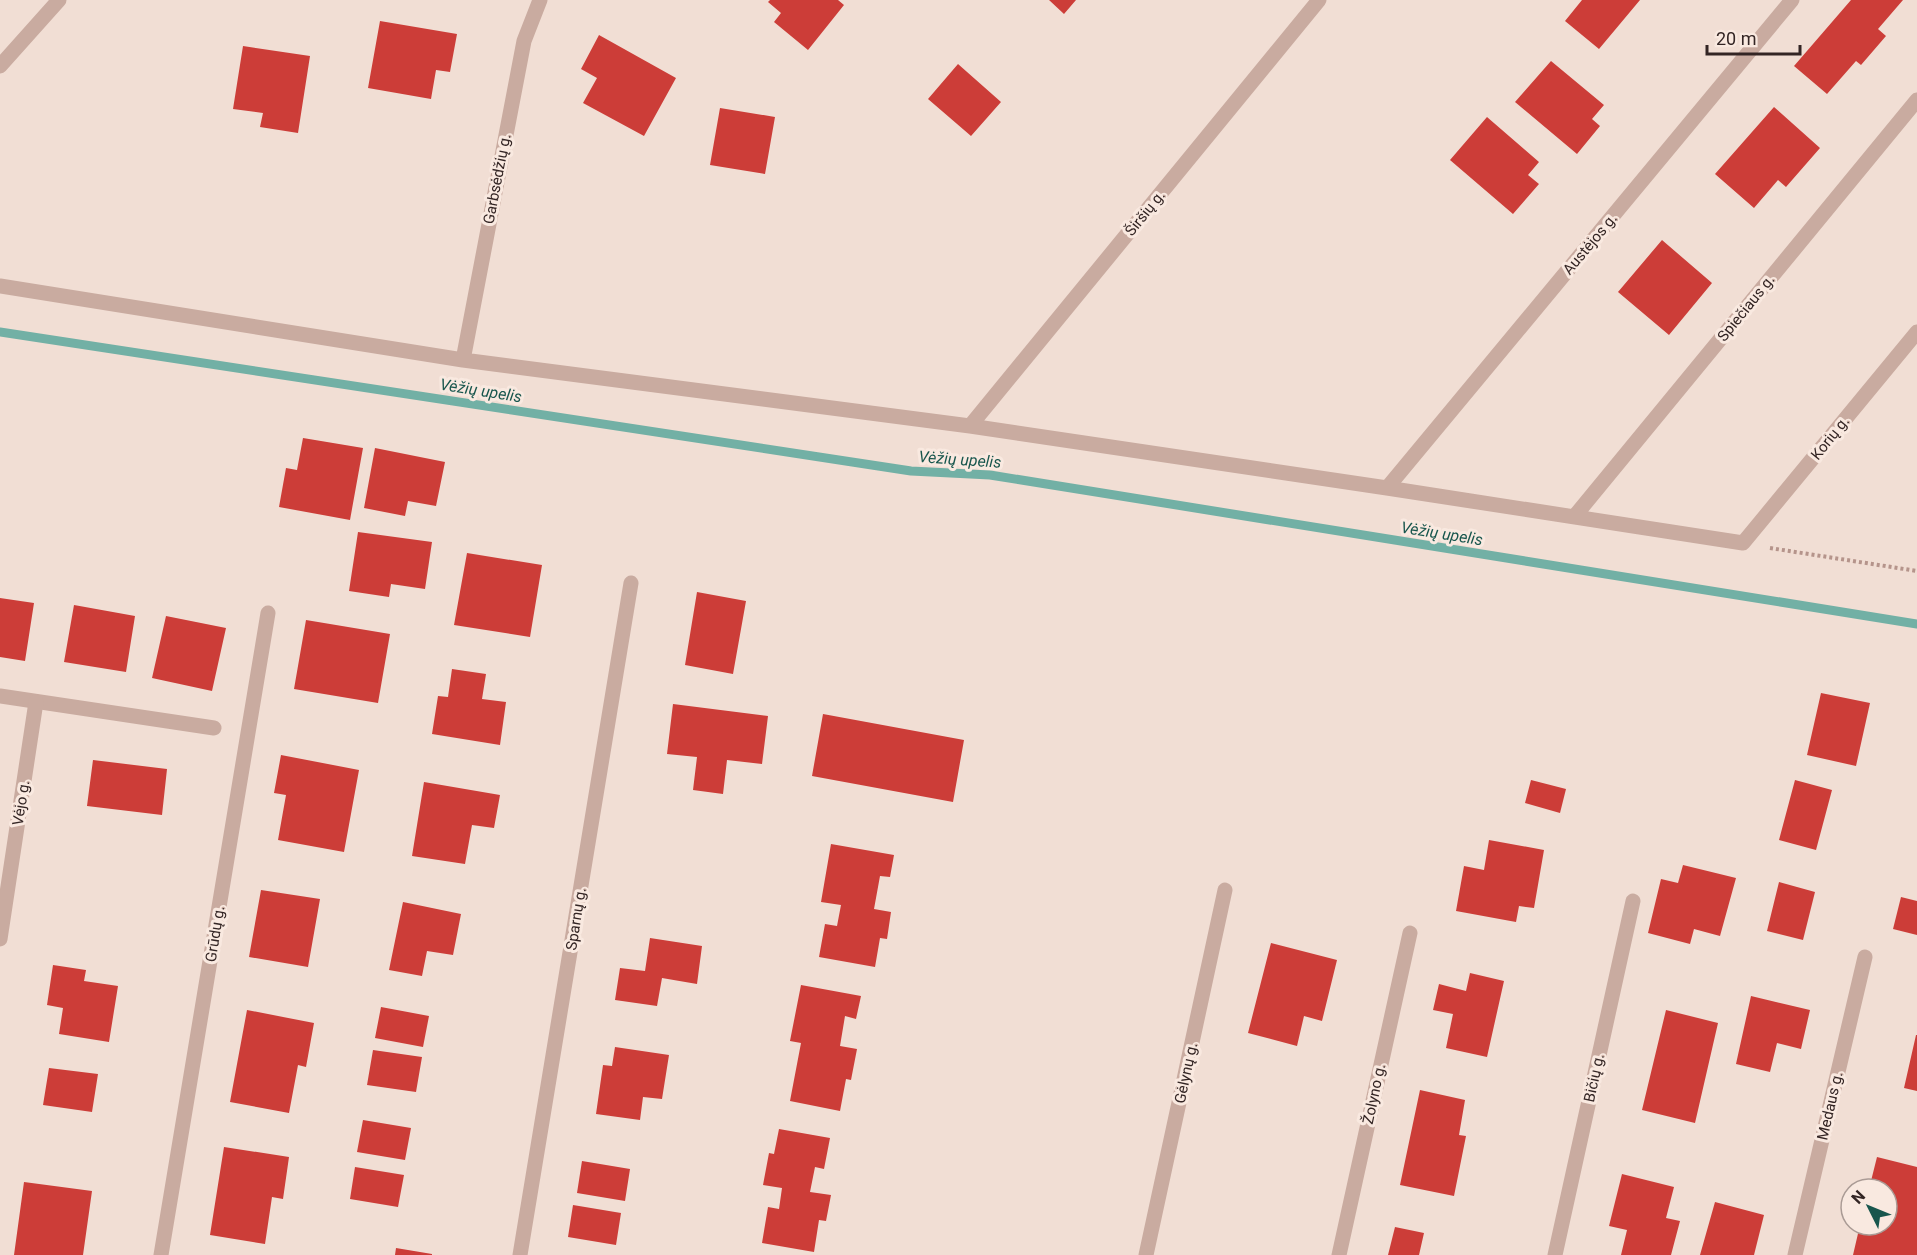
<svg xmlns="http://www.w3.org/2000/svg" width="1917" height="1255" viewBox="0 0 1917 1255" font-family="Roboto,sans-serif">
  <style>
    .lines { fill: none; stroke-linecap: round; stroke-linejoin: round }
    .stream { stroke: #72b0a5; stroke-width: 9 }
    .building { fill: #cc3d38 }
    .path { stroke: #b5948b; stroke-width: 4; stroke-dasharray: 3 3; stroke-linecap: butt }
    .service { stroke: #c9aba0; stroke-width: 15 }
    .minor { stroke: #c9aba0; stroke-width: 15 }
    .labels { text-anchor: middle; stroke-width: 6; stroke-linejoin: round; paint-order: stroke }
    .street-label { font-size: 15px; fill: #332524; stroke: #f9e9e0 }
    .water-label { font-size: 16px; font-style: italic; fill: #18564d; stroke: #f9e9e0 }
  </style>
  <rect width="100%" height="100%" fill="#f1ded4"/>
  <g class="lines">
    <path class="stream" d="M0 332 911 471 990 475 1917 624"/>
  </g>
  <path class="building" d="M770 0H838L844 5 808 50 774 22 781 13 768 2Z
    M1049 0H1076L1064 14Z
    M1582 0H1640L1599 49 1565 21Z
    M1851 0H1903L1878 29 1886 36 1861 65 1856 61 1827 94 1794 66Z
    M380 21 457 34 450 72 436 70 431 99 368 88Z
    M599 35 676 78 644 136 583 103 597 78 581 69Z
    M243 46 310 56 298 133 260 127 263 113 233 109Z
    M1551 61 1604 105 1592 119 1600 126 1577 154 1515 102Z
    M958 64 1001 102 971 136 928 99Z
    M1774 107 1820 148 1786 187 1778 180 1754 208 1715 174Z
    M720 108 775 117 765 174 710 165Z
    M1487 117 1539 162 1528 175 1539 184 1513 214 1450 160Z
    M1662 240 1712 283 1669 335 1618 292Z
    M303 438 363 448 350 520 279 507 286 468 297 470Z
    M375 448 445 462 436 506 408 501 405 516 364 508Z
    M358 532 432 542 425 589 391 584 389 597 349 591Z
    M467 553 542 565 530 637 454 625Z
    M697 592 746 601 733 674 685 665Z
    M0 598 34 603 25 661 0 657Z
    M74 605 135 616 126 672 64 662Z
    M166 616 226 628 212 691 152 678Z
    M306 620 390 634 378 703 294 689Z
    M452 669 486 674 482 699 506 702 500 745 432 734 438 696 448 697Z
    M1821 693 1870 703 1856 766 1807 755Z
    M673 704 768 716 762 764 727 760 723 794 693 790 697 757 667 754Z
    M823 714 964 740 953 802 812 776Z
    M281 755 359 770 344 852 278 840 286 795 274 793Z
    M93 760 167 769 162 815 87 806Z
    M1531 780 1566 789 1560 813 1525 803Z
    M1795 780 1832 790 1816 850 1779 840Z
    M424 782 500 795 494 828 472 825 465 864 412 856Z
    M1489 840 1544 850 1534 908 1519 906 1516 922 1456 911 1464 866 1484 870Z
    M831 844 894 855 890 877 880 876 874 909 891 912 887 939 880 938 875 967 819 957 825 924 837 926 841 905 821 902Z
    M1683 865 1736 878 1720 936 1694 929 1690 944 1648 933 1661 879 1678 883Z
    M1779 882 1815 892 1803 940 1767 931Z
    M261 890 320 899 308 967 249 957Z
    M1901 897 1917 901V935L1893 929Z
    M403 902 461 914 453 955 427 951 422 976 389 970Z
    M650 938 702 946 697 984 662 978 657 1006 615 1000 620 968 645 971Z
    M1271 943 1337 960 1322 1021 1304 1016 1297 1046 1248 1033Z
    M53 965 86 970 84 981 118 986 109 1042 59 1034 63 1008 47 1005Z
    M1470 973 1504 981 1487 1057 1446 1048 1453 1014 1433 1010 1439 984 1466 991Z
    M801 985 861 996 856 1019 845 1016 840 1046 857 1049 851 1080 846 1079 840 1111 790 1101 801 1043 790 1041Z
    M1751 996 1810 1010 1801 1049 1777 1043 1770 1072 1736 1064Z
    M381 1007 429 1016 423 1047 375 1038Z
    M247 1010 314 1023 306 1067 298 1065 289 1113 230 1102Z
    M1666 1010 1718 1023 1695 1123 1642 1110Z
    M1916 1035H1917V1091L1904 1088Z
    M615 1047 669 1055 662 1099 643 1097 640 1120 596 1114 603 1065 612 1066Z
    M373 1050 422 1057 416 1092 367 1085Z
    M49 1068 98 1074 92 1112 43 1105Z
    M1420 1090 1465 1100 1459 1135 1466 1136 1454 1196 1400 1185Z
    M363 1120 411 1128 405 1160 357 1152Z
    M779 1129 830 1138 824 1169 815 1167 810 1192 831 1195 826 1221 819 1220 814 1252 762 1243 768 1207 779 1209 782 1188 763 1185 769 1153 774 1154Z
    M224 1147 289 1157 283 1199 272 1197 265 1244 210 1235Z
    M1877 1157 1917 1167V1255H1853L1860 1225H1887V1189H1869Z
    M582 1161 630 1169 625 1201 577 1193Z
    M355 1167 404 1175 398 1207 350 1199Z
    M1622 1174 1674 1187 1666 1218 1680 1221 1671 1255H1621L1627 1230 1609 1226Z
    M24 1182 92 1191 83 1255H14Z
    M1715 1202 1764 1215 1754 1255H1700Z
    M573 1205 621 1213 616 1245 568 1237Z
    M1395 1227 1424 1233 1419 1255H1388Z
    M396 1248 432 1254V1255H395Z"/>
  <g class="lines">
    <path class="path" d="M1770 548 1917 571"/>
    <path class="service" d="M0 696 214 728"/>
    <path class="minor" d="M0 66 59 0
      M0 286 463 360 970 426 1387 488 1743 543 1917 332
      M463 360 524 41 540 0
      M970 426 1319 0
      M1387 488 1792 0
      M1574 517 1917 100
      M0 939 36 702
      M161 1255 268 613
      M520 1255 631 583
      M1146 1255 1225 890
      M1339 1255 1410 933
      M1555 1255 1633 901
      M1795 1255 1865 957"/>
  </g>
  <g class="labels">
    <g class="street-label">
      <text transform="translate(497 179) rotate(-79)" y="5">Garbsėdžių g.</text>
      <text transform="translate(1145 213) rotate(-51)" y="5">Širšių g.</text>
      <text transform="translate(1590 244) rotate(-50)" y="5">Austėjos g.</text>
      <text transform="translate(1746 308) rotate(-51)" y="5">Spiečiaus g.</text>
      <text transform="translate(1830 438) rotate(-51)" y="5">Korių g.</text>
      <text transform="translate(21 803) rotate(-81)" y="5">Vėjo g.</text>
      <text transform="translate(576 919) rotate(-81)" y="5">Sparnų g.</text>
      <text transform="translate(215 934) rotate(-81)" y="5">Grūdų g.</text>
      <text transform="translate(1186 1073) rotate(-78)" y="5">Gėlynų g.</text>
      <text transform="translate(1594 1078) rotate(-78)" y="5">Bičių g.</text>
      <text transform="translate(1374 1094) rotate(-78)" y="5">Žolyno g.</text>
      <text transform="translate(1830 1106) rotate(-77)" y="5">Medaus g.</text>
    </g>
    <g class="water-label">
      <text transform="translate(481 390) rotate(9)" y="6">Vėžių upelis</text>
      <text transform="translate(960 459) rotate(4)" y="6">Vėžių upelis</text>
      <text transform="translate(1442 533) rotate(9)" y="6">Vėžių upelis</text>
    </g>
  </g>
  <g transform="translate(1869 1207) rotate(313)"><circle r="28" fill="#f9e9e0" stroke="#aa9b95" stroke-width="1.5"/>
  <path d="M0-4.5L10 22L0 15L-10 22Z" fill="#18564d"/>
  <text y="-9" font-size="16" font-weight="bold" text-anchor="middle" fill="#332524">N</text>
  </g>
  <path d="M1707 45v9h93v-9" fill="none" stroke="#332524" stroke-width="3"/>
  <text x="1716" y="45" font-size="18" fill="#332524" stroke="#f9e9e0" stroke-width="4.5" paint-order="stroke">20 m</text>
</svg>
